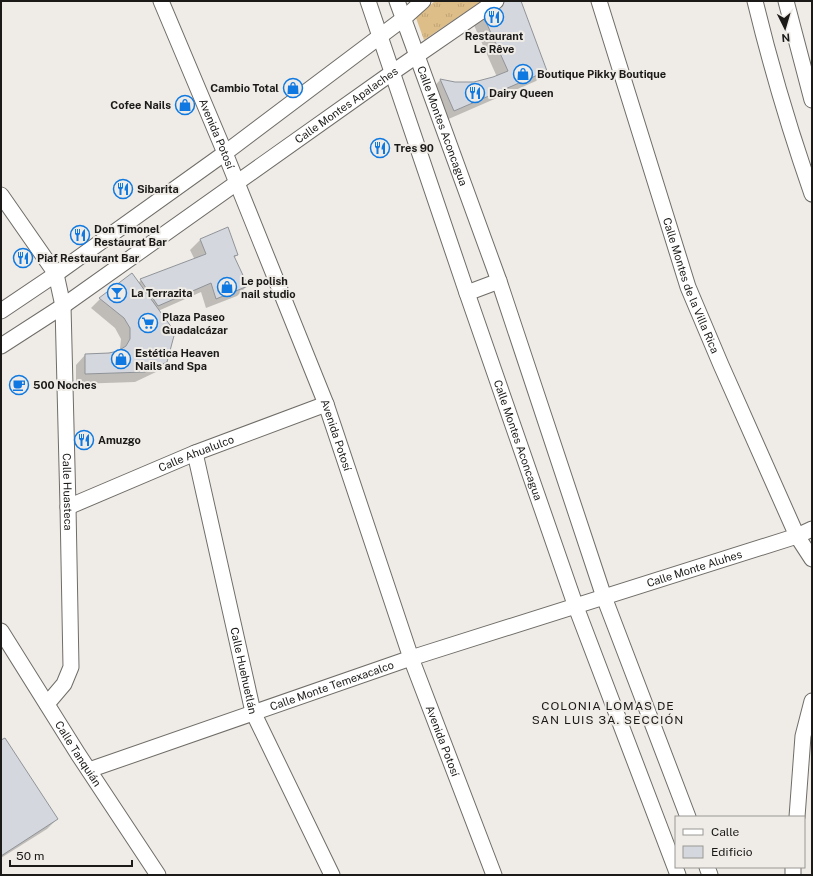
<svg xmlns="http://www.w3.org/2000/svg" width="813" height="876" viewBox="0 0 813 876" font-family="'Public Sans',sans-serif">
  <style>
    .park { fill: url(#park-tufts) }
    .shadow { fill: #0003 }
    .building { fill: #d4d8de; stroke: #909498 }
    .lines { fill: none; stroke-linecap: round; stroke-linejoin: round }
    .street-casing { stroke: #706d68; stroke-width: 17 }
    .street { stroke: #fff; stroke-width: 15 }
    .labels { text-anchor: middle; stroke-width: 4; stroke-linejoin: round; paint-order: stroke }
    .poi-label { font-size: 11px; font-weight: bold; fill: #1b1a18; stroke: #efece7; text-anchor: start }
    .street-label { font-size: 11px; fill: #1b1a18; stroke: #efece7 }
    .neighbourhood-label { font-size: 12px; letter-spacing: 1px; fill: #1b1a18; stroke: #efece7 }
  </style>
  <defs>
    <pattern id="park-tufts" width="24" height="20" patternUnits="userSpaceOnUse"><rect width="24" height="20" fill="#debe88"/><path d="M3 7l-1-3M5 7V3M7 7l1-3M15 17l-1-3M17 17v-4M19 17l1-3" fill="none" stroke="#bea375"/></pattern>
  </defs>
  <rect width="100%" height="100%" fill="#efece7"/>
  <path class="park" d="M435 1H482L424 40 416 18Z"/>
  <path class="shadow" d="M506 1H520L546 71 536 81 444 121 431 90 440 80 455 83H474L497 77 473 23Z
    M227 229 237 255 234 258 247 286 237 296 206 308 201 292 158 311 166 362 156 372 135 382 76 384V365L85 355 118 352 120 349 121 339 115 328 91 308 100 299 138 283 141 280 195 260 190 250 200 240Z
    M1 742 57 819 47 829 1 858Z"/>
  <path class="building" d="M504 1H521L547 71 454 111 440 79 455 82H474L493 77 508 71 482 13Z
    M228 227 238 255 234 256 248 286 216 299 211 283 158 306 140 279 206 254 200 239Z
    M132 273 175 332 167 362 145 372 85 374V354L109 353 118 351 126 346 130 339V328L124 318 99 298Z
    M5 738 58 819 1 856V740Z"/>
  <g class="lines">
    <g class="street-casing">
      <g id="street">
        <path id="s1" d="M161 1 225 153 326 404 411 658 494 875"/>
        <path id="s2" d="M368 1 467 293 576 607 678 875"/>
        <path id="s3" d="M397 1 499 281 604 597 688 817"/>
        <path id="s4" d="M599 1 688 287 721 365 797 536 812 559"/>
        <path d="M755 1C771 67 790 131 812 194"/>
        <path d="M786 1 812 100"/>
        <path id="s5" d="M1 195 56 274 63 306 68 507 71 667 64 684 47 704"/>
        <path d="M467 293 499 281"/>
        <path d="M1 311 56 274 225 153 403 19 423 1"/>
        <path id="s6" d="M1 346 63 306 393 72 496 1"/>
        <path id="s7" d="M195 453 253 712 332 875"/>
        <path id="s8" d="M68 507 195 453 326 404"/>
        <path id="s9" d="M1 631 78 754 158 875"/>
        <path id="s10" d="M89 770 411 658 797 536 812 529"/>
        <path d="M797 817 803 736 812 701"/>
        <path d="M707 867 710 875"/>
        <path d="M793 875V867"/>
      </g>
    </g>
    <use href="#street" class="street"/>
  </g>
  <defs>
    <g id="restaurant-ring" transform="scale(1)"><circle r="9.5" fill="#efece7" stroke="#0f79e1" stroke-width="1.5"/><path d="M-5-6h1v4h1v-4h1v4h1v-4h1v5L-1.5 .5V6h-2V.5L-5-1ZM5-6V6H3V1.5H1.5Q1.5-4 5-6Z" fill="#0f79e1"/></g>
    <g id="shop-ring" transform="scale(1)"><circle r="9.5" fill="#efece7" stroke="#0f79e1" stroke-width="1.5"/><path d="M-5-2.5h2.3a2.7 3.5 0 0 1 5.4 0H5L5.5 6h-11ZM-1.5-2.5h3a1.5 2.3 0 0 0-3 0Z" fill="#0f79e1"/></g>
    <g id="bar-ring" transform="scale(1)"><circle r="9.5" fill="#efece7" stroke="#0f79e1" stroke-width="1.5"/><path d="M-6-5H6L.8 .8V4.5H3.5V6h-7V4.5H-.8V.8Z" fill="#0f79e1"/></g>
    <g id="supermarket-ring" transform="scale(1)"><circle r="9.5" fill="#efece7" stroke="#0f79e1" stroke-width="1.5"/><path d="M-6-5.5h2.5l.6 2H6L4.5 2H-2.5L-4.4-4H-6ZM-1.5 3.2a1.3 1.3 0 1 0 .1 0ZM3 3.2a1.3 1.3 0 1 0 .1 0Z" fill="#0f79e1"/></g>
    <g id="cafe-ring" transform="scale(1)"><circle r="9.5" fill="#efece7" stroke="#0f79e1" stroke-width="1.5"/><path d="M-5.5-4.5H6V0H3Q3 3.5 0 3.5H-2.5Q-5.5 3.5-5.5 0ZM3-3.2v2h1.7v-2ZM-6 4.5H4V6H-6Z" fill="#0f79e1"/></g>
  </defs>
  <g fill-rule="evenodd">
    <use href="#restaurant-ring" x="494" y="17"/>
    <use href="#shop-ring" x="523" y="74"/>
    <use href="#shop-ring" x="293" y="88"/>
    <use href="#restaurant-ring" x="475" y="93"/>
    <use href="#shop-ring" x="185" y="105"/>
    <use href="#restaurant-ring" x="380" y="148"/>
    <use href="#restaurant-ring" x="123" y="189"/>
    <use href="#restaurant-ring" x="80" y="235"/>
    <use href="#restaurant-ring" x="23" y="258"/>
    <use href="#shop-ring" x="227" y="287"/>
    <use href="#bar-ring" x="117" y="293"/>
    <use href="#supermarket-ring" x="148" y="323"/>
    <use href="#shop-ring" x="121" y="359"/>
    <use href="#cafe-ring" x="19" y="385"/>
    <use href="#restaurant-ring" x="84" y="440"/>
  </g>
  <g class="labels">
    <g class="poi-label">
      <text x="494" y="40" text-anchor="middle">Restaurant<tspan x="494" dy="13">Le Rêve</tspan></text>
      <text x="537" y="78">Boutique Pikky Boutique</text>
      <text x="279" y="92" text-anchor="end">Cambio Total</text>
      <text x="489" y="97">Dairy Queen</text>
      <text x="171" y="109" text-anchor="end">Cofee Nails</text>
      <text x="394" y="152">Tres 90</text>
      <text x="137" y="193">Sibarita</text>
      <text x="94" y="233">Don Timonel<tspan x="94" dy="13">Restaurat Bar</tspan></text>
      <text x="37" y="262">Piaf Restaurant Bar</text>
      <text x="241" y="285">Le polish<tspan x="241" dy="13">nail studio</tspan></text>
      <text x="131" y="297">La Terrazita</text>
      <text x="162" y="321">Plaza Paseo<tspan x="162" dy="13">Guadalcázar</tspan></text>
      <text x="135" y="357">Estética Heaven<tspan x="135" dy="13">Nails and Spa</tspan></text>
      <text x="33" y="389">500 Noches</text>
      <text x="98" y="444">Amuzgo</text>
    </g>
    <g class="street-label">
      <text dy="4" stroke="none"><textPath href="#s6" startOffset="421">Calle Montes Apalaches</textPath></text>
      <text dy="4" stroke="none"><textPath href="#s3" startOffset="133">Calle Montes Aconcagua</textPath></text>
      <text dy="4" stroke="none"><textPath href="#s1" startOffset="144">Avenida Potosí</textPath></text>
      <text dy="4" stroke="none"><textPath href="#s4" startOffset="299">Calle Montes de la Villa Rica</textPath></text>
      <text dy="4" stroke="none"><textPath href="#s1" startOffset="468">Avenida Potosí</textPath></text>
      <text dy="4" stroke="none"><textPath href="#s2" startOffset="464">Calle Montes Aconcagua</textPath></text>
      <text dy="4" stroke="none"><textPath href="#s8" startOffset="139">Calle Ahualulco</textPath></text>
      <text dy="4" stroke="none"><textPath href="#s5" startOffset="315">Calle Huasteca</textPath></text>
      <text dy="4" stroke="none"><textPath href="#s10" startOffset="638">Calle Monte Aluhes</textPath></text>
      <text dy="4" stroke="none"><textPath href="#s7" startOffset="223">Calle Huehuetlán</textPath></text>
      <text dy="4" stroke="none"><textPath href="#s10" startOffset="257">Calle Monte Temexacalco</textPath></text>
      <text dy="4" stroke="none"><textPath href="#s1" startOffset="792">Avenida Potosí</textPath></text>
      <text dy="4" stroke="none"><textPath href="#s9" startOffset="145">Calle Tanquián</textPath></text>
    </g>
    <g class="neighbourhood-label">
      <text x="608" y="710">COLONIA LOMAS DE<tspan x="608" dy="14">SAN LUIS 3A. SECCIÓN</tspan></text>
    </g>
  </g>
  <rect width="813" height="876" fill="none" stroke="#1b1a18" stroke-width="4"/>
  <rect x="675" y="816" width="130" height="52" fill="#efece7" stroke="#9a9894"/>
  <rect x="683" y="829" width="20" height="6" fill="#ffffff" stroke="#9a9894"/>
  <text x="711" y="836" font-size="12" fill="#1b1a18">Calle</text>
  <rect x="683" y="846" width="20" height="12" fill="#d4d8de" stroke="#9a9894"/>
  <text x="711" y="856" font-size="12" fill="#1b1a18">Edificio</text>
  <g transform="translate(785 28) rotate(175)" stroke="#efece7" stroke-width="3" paint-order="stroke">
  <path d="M0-3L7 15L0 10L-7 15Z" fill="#1b1a18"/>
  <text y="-6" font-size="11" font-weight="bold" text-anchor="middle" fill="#1b1a18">N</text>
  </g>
  <path d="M10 860v6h122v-6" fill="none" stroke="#1b1a18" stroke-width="2"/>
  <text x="16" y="860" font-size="12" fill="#1b1a18" stroke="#efece7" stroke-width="3" paint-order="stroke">50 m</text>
</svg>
